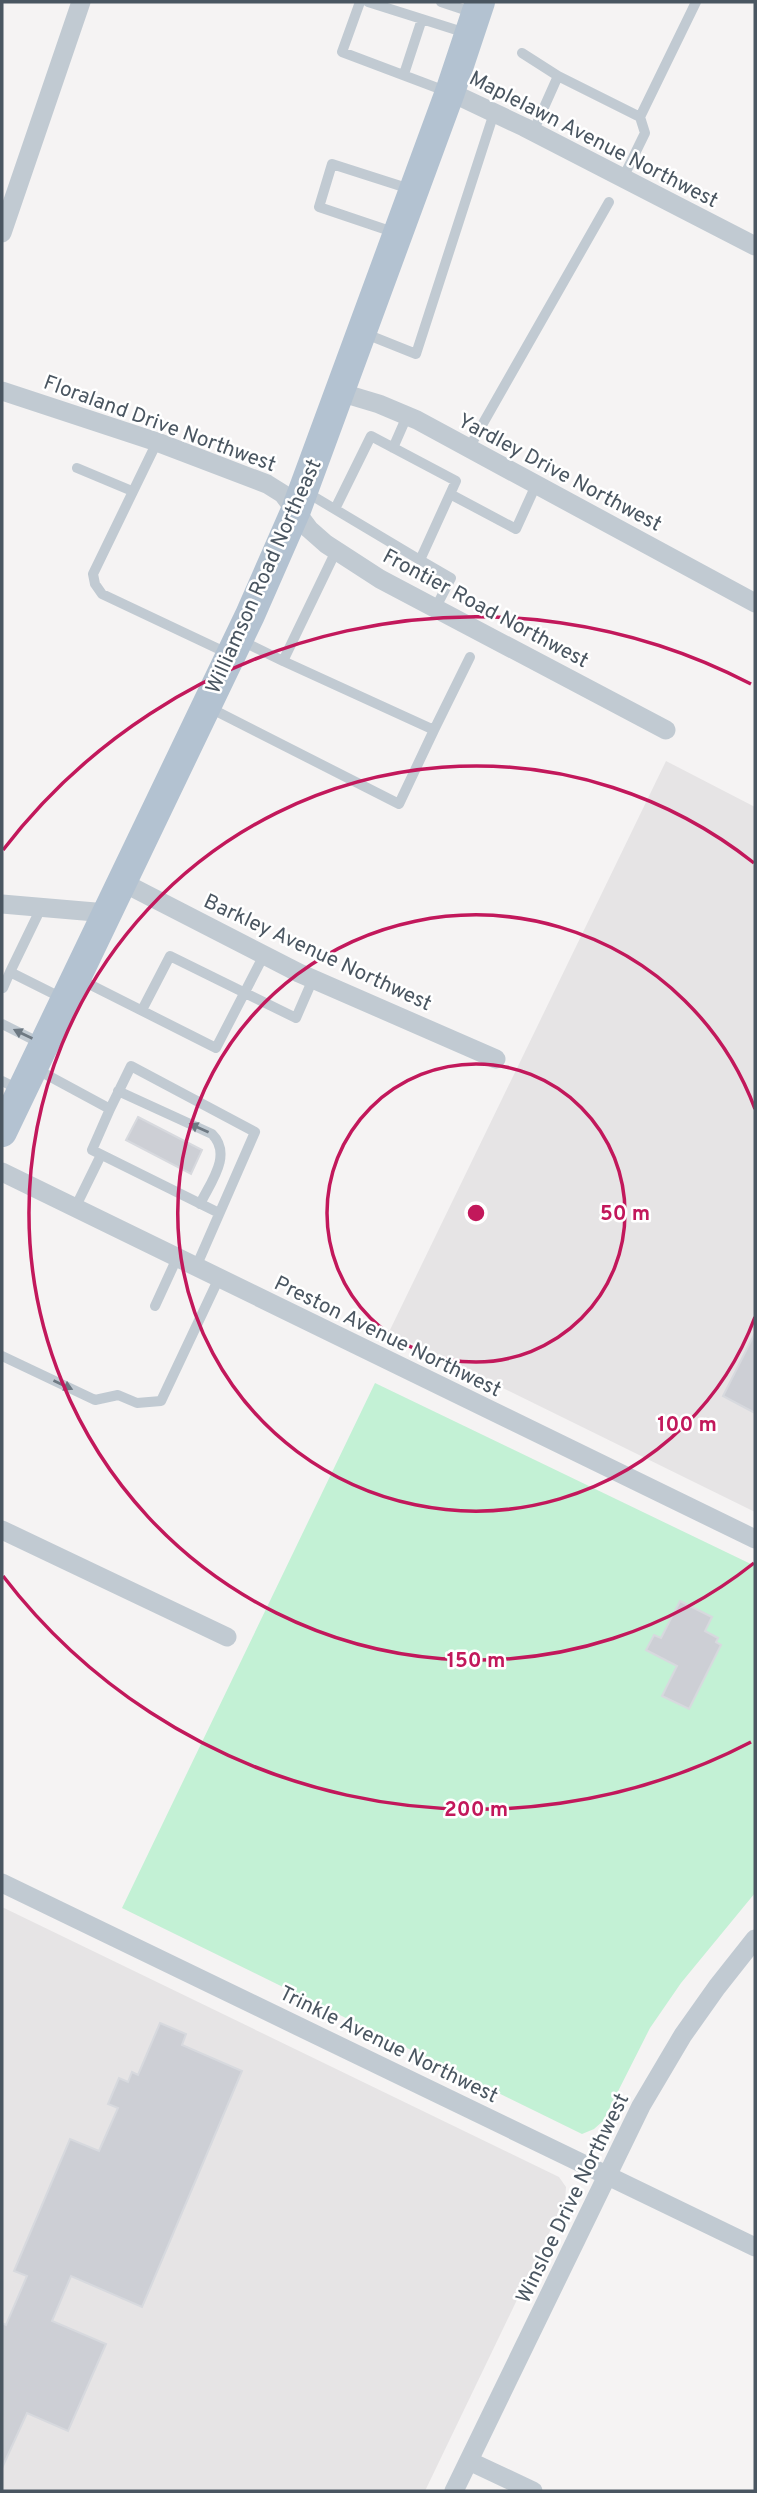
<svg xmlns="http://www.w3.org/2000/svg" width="757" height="2493" viewBox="0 0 757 2493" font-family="Overpass,sans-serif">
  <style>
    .education { fill: #e6e4e5 }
    .green { fill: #c3f1d5 }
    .building { fill: #cdcfd5; stroke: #d7d9de; stroke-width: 2 }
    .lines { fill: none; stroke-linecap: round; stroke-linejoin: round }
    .service { stroke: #c1cad2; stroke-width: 10 }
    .minor { stroke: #c1cad2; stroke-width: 19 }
    .primary { stroke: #b3c2d1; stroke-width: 30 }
    .oneway { fill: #6e7983 }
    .ring { fill: none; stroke: #c2185b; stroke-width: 3.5 }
    .labels { text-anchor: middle; stroke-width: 5; stroke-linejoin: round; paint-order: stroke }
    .street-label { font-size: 21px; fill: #4a5661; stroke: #fff }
    .centre { fill: #c2185b; stroke: #fff; stroke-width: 3.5 }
    .ring-label { font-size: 21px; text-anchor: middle; font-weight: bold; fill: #c2185b; stroke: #fff; stroke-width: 5; stroke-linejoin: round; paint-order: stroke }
  </style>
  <rect width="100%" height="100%" fill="#f5f3f3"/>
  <path class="education" d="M666 761 755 807V1512L389 1332Z
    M2 1907 559 2177 566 2187 565 2200 425 2491H2Z"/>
  <path class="green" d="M375 1383 755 1566V1893L681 1983 650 2028 603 2121 594 2129 582 2134 122 1908Z"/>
  <path class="building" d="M138 1117 202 1150 191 1174 126 1140Z
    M755 1333V1413L723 1396Z
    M680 1601 712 1617 705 1631 718 1638 716 1642 721 1645 689 1709 662 1696 677 1666 646 1650 654 1635 661 1638Z
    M160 2023 186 2034 182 2045 242 2071 142 2307 71 2276 52 2321 106 2344 68 2431 27 2413 2 2468V2323L6 2325 27 2276 14 2271 70 2139 99 2151 118 2108 108 2104 119 2078 128 2082 132 2072 138 2075Z"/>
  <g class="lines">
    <path class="service" d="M360 2 342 52 448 92
      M368 2 466 33
      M441 2 474 13
      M522 53 558 76
      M404 74 422 19
      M640 117 696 2
      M533 132 558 76 640 117 645 133 623 178
      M396 233 319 207 332 164 410 189
      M366 334 416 354 494 113
      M157 442 93 574 95 584 102 594 227 653
      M393 448 407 416
      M469 448 609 202
      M77 468 132 491
      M306 492 420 560 456 481 371 436 335 509
      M450 494 516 529 536 485
      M336 551 283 661 434 730 470 657
      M420 560 451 578 435 609
      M242 641 283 661
      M210 708 399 804 434 730
      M41 908 10 972 62 998
      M79 979 216 1048 264 955
      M3 988 10 972
      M142 1010 170 956 296 1018 313 979
      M2 1024 40 1043
      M36 1069 110 1109 131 1066 255 1132 196 1267
      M2 1081 20 1090
      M118 1091 212 1134C233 1155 210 1183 200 1204
      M110 1109 92 1150 219 1213
      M75 1208 101 1155
      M155 1306 177 1258
      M2 1356 95 1400 118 1395 137 1403 161 1401 219 1278"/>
    <path class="minor" d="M450 92 524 127 755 246
      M2 233 81 2
      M2 391 157 442 267 484 283 494 309 529 326 544 380 579 666 730
      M339 392 379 404 417 420 755 603
      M122 882 299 973 496 1059
      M2 904 107 913
      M2 1172 755 1539
      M2 1530 227 1637
      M2 1883 755 2247
      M469 2461 533 2491
      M454 2491 641 2106 683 2035 717 1987 755 1939"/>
    <path class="primary" d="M2 1132 250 615 296 510 450 92 480 2"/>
  </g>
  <defs><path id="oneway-solid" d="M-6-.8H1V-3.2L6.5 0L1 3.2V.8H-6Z" transform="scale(1.75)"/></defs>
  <g class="oneway">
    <use href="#oneway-solid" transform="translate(23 1034) rotate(-154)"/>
    <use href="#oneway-solid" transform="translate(199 1128) rotate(-156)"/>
    <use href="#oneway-solid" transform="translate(63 1385) rotate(25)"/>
  </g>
  <g class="ring">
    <circle cx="476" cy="1213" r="149"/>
    <path d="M755 1317A298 298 0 1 1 755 1109"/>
    <path d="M754 1563A447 447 0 1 1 754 863"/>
    <path d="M751 1742A596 596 0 0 1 3 1576M3 850A596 596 0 0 1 751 684"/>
  </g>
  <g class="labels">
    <g class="street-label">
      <text transform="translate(594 139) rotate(27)" y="7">Maplelawn Avenue Northwest</text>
      <text transform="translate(160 423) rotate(20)" y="7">Floraland Drive Northwest</text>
      <text transform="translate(560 472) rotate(28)" y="7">Yardley Drive Northwest</text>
      <text transform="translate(263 576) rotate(-66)" y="7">Williamson Road Northeast</text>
      <text transform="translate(486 608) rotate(28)" y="7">Frontier Road Northwest</text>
      <text transform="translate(318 952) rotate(25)" y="7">Barkley Avenue Northwest</text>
      <text transform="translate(388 1336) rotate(26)" y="7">Preston Avenue Northwest</text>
      <text transform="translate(389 2044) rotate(26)" y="7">Trinkle Avenue Northwest</text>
      <text transform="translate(572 2198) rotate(-64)" y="7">Winsloe Drive Northwest</text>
    </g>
  </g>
  <circle cx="476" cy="1213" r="10" class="centre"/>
  <g class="ring-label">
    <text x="625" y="1220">50 m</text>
    <text x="687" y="1431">100 m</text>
    <text x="476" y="1667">150 m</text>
    <text x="476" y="1816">200 m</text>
  </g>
  <rect width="757" height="2493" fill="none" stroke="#4a5661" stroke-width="7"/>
</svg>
